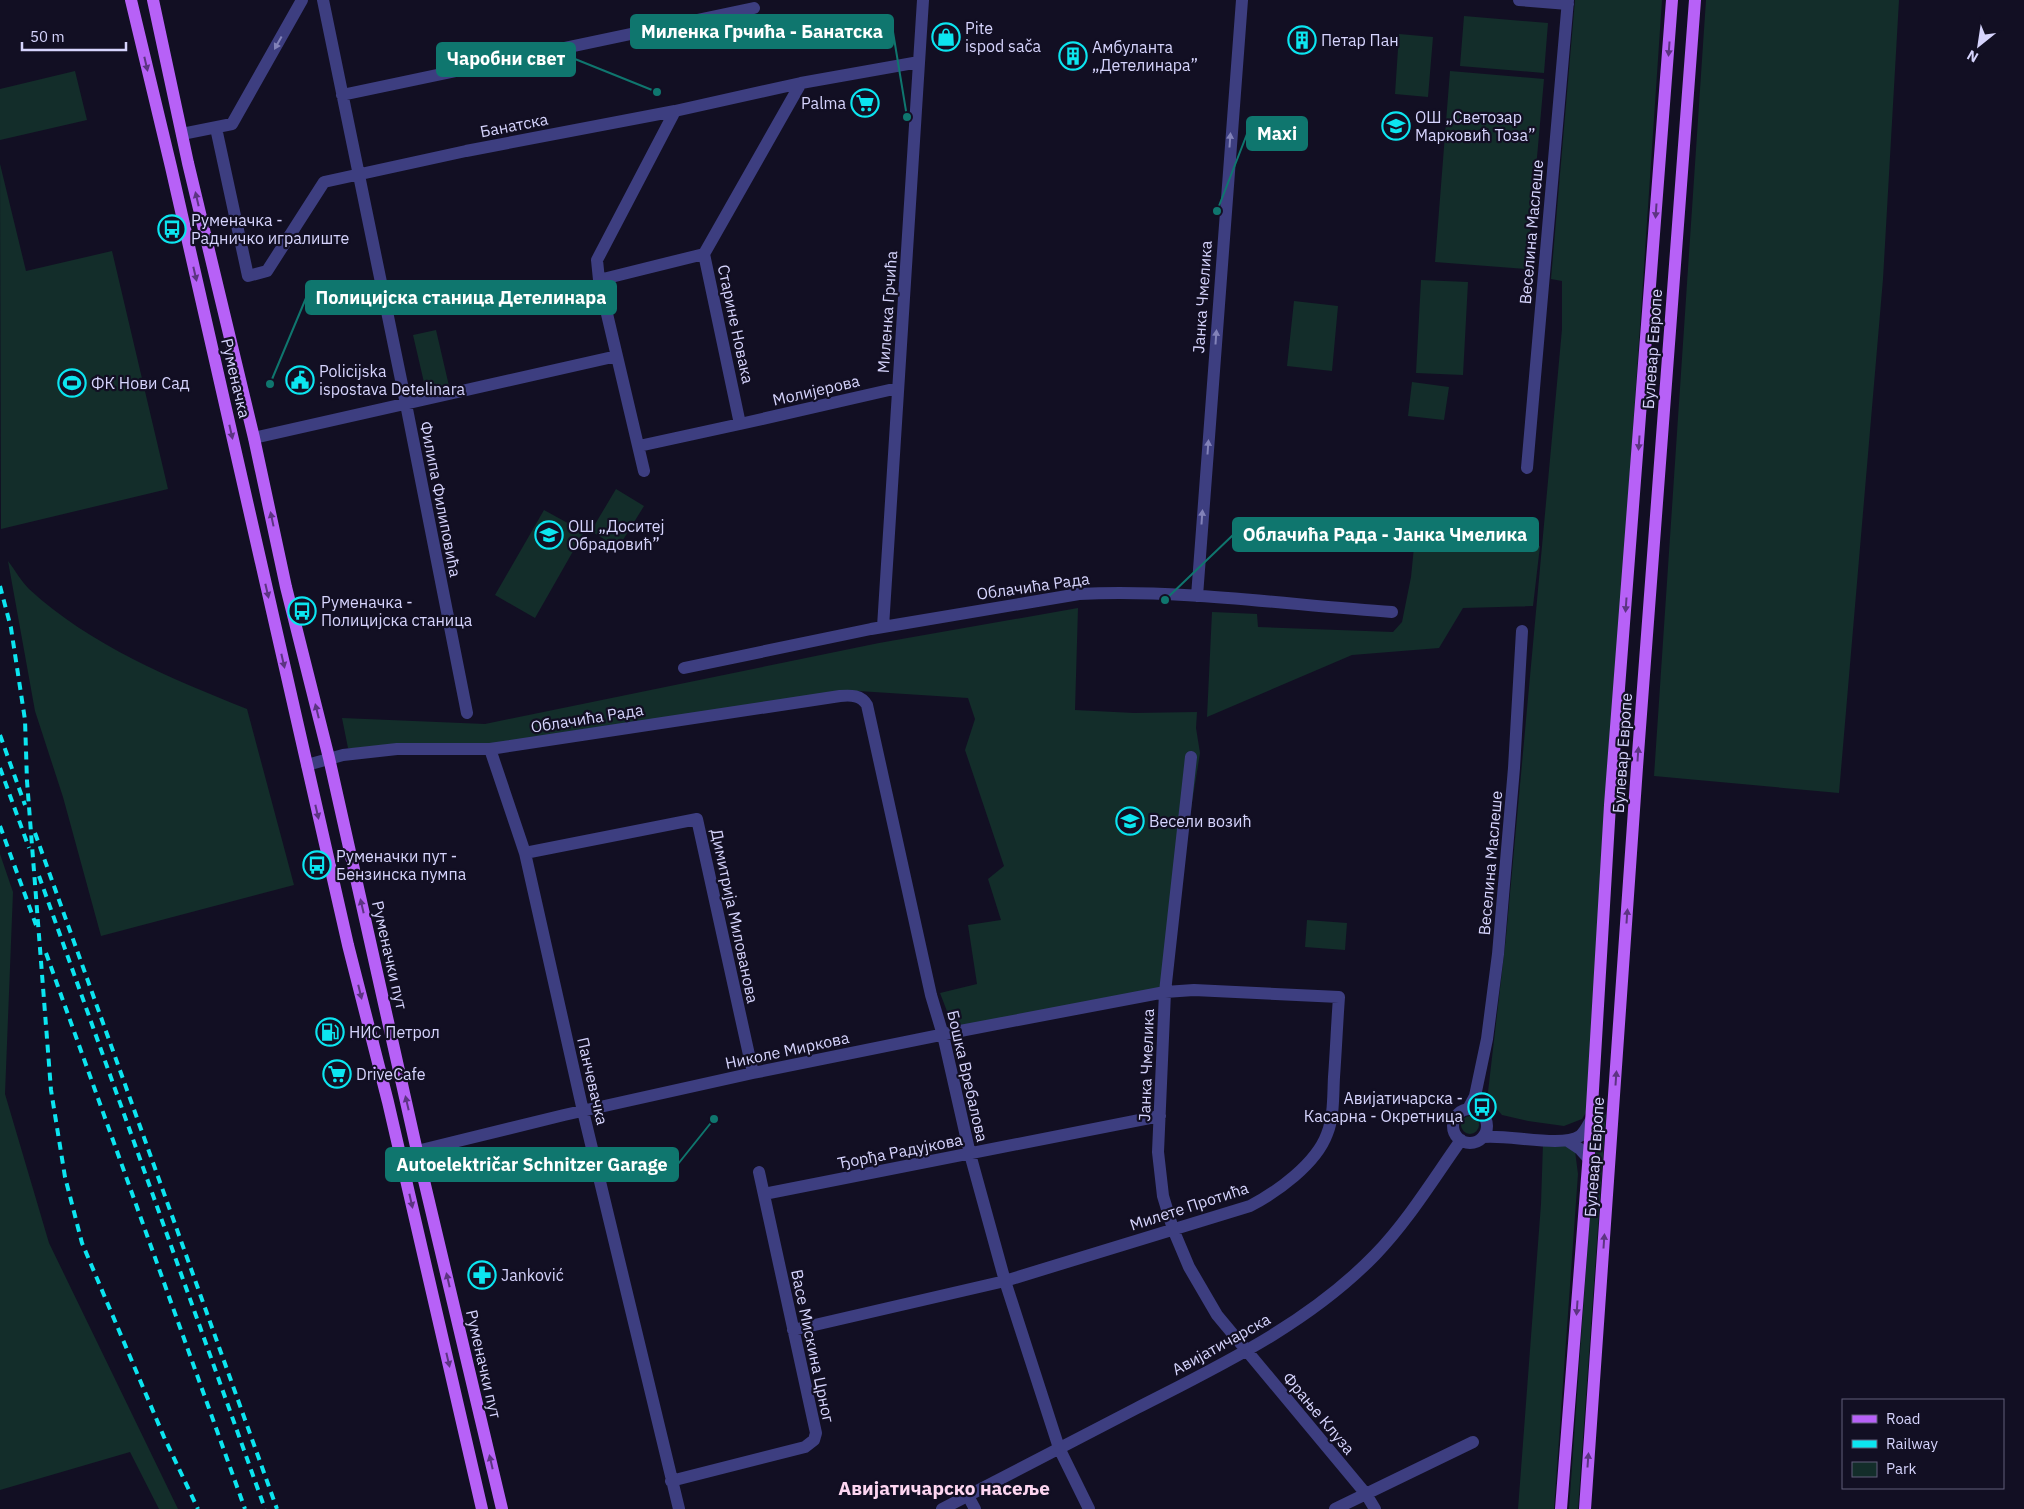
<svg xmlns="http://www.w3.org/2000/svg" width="2024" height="1509" viewBox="0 0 2024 1509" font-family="'IBM Plex Sans',sans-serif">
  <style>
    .green { fill: #132d2a }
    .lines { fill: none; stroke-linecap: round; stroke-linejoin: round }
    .minor { stroke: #3d3e80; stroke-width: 12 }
    .major { stroke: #b761f7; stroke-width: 12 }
    .rail { stroke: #0ce5f0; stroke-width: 4; stroke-dasharray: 8 6; stroke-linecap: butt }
    .oneway { fill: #8282b8 }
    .oneway2 { fill: #5c3482 }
    .labels { text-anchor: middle; stroke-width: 4.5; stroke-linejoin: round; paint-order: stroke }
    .poi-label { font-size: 16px; fill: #d6d4fd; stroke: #120f23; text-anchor: start }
    .street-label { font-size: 16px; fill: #d6d4fd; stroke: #120f23 }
    .quarter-label { font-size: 19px; font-weight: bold; fill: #fdd6f1; stroke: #120f23 }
    .leader { fill: none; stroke: #0f766e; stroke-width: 2 }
    .callout-dot { fill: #0f766e; stroke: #120f23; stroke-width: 2 }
    .callout { fill: #0f766e; stroke: #0f766e; stroke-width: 2 }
    .callout-label { font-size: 18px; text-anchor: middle; font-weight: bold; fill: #fff }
  </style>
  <rect width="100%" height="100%" fill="#120f23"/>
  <path class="green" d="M1575 0H1662L1587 1111 1582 1119 1564 1126 1528 1121 1502 1115 1494 1106 1488 1092 1506 937 1562 329V281L1551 279Z
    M1706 0H1899L1883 279 1839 793 1654 776Z
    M1464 16 1548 23 1544 73 1460 66Z
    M1399 34 1433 37 1428 97 1395 94Z
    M75 71 87 120 0 140V89Z
    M1450 71 1544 79 1527 269 1435 262Z
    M0 164 26 271 112 251 168 489 1 529Z
    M1421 280 1468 282 1463 375 1416 373Z
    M1294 301 1338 306 1332 371 1287 366Z
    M436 330 449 386 426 391 413 335Z
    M1412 382 1449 387 1444 420 1408 416Z
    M616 489 644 506 618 548 591 531Z
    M544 510 584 532 535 618 495 595Z
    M1415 537 1540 546 1533 606 1463 608 1439 648 1352 655 1207 717 1212 612 1257 614 1258 627 1393 632 1402 622 1411 577Z
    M8 561C15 570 21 581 29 589 91 646 170 678 247 709L294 885 101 936 63 797 35 711Z
    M1078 608 1075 710 1134 713 1197 712 1196 728 1200 753 1174 914 1165 992 955 1032 940 993 977 984 968 925 1001 920 988 879 1004 866 965 750 975 719 968 698 858 691 490 749 348 748 342 718 485 724 879 643Z
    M0 854 13 892 5 1094 49 1243 178 1509H159L130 1452 0 1490Z
    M1307 920 1347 923 1345 950 1305 947Z
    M1597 1113 1606 1114 1578 1509H1569Z
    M1461 1125a9 9 0 1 1 18 0a9 9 0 1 1-18 0Z
    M1543 1143H1560L1575 1151 1578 1174 1554 1509H1518L1541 1204Z"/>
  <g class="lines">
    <path class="minor" d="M323 0 406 404 467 713
      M1519 0 1568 4
      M342 95 754 8
      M216 128 248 276 267 271 324 182 466 151 675 111 801 83
      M182 134 232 124 302 0
      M704 254 801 83 919 62
      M599 280 597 260 675 111
      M740 424 898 388
      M254 438 617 356
      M639 446 740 424 704 254 599 280 644 471
      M1527 468 1568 0
      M1197 596 1242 0
      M883 627 923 0
      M684 668 871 629 1079 594C1183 589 1288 605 1392 612
      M490 749 525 853 583 1111 679 1509
      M1191 757 1165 992 1158 1152 1163 1196 1173 1229 1189 1267 1217 1315 1366 1494 1375 1509
      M307 765 343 755 397 749H490L840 696C851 695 861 695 867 705L931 995 943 1035 970 1154 1005 1281 1059 1448 1089 1509
      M525 853 697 819 753 1073
      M1468 1109 1475 1096 1487 1039 1498 954 1514 768 1522 631
      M1453 1126a17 17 0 1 1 34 0a17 17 0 1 1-34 0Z
      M1483 1137C1508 1134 1562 1148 1580 1136 1585 1132 1588 1125 1591 1120
      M1568 1141 1580 1149 1588 1158
      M417 1151 564 1115 753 1073 955 1032 1165 992 1194 990 1339 997C1337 1024 1336 1050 1334 1077 1333 1095 1334 1117 1327 1134 1316 1164 1277 1192 1250 1206L1005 1281 793 1330
      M764 1194 1160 1116
      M671 1481 805 1447 814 1440 816 1433 759 1172
      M968 1496 975 1509
      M942 1509C1007 1476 1072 1442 1137 1408 1221 1365 1308 1324 1375 1255 1408 1221 1434 1178 1461 1140
      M1335 1509 1473 1442"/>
    <path class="major" d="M131 0 171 167 348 945 388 1102 482 1509
      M153 0 188 163 254 438 286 587 329 758 417 1151 502 1509
      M1561 1509 1590 1140 1610 805 1672 0
      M1585 1509 1637 767 1695 0"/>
    <path class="rail" d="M0 586 11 628 25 720 27 781 51 1090 65 1177 82 1243 164 1437 198 1509
      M0 735 25 805
      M0 768 29 848
      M0 826 36 925
      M35 833 277 1509
      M39 876 265 1509
      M46 953 245 1509"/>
  </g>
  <defs><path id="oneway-solid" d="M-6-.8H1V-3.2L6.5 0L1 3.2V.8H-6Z" transform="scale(1.25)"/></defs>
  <g class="oneway">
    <use href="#oneway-solid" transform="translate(278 43) rotate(119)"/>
    <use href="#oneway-solid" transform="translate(1230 140) rotate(-86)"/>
    <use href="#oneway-solid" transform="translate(1216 337) rotate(-86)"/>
    <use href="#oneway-solid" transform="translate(1208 447) rotate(-86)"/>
    <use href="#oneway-solid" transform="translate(1202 517) rotate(-86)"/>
  </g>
  <g class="oneway2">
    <use href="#oneway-solid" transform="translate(1669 49) rotate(94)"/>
    <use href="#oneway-solid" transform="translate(146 64) rotate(77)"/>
    <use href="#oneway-solid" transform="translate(197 199) rotate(-103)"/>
    <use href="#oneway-solid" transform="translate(1656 211) rotate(94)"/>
    <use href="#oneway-solid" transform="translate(195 274) rotate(77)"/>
    <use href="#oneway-solid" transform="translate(231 432) rotate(77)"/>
    <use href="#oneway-solid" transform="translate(1639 443) rotate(94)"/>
    <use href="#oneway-solid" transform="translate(272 519) rotate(-102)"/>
    <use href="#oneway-solid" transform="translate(267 591) rotate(77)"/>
    <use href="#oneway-solid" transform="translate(1626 605) rotate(94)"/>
    <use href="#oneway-solid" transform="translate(283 661) rotate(77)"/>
    <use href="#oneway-solid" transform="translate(317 711) rotate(-104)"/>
    <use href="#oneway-solid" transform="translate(1638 754) rotate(-86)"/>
    <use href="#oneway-solid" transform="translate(317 812) rotate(77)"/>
    <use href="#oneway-solid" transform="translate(362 906) rotate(-103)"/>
    <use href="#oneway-solid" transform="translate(1627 916) rotate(-86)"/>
    <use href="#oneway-solid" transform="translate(360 992) rotate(76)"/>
    <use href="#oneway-solid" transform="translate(1616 1078) rotate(-86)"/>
    <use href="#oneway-solid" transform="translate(407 1103) rotate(-103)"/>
    <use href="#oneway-solid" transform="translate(411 1201) rotate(77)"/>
    <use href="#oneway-solid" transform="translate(1604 1241) rotate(-86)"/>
    <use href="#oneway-solid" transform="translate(448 1280) rotate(-103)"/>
    <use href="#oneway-solid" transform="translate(1577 1308) rotate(94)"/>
    <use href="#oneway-solid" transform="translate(448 1360) rotate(77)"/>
    <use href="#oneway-solid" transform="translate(1588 1460) rotate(-86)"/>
    <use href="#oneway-solid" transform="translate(491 1462) rotate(-103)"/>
  </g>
  <defs>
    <g id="shop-ring" transform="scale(1.4375)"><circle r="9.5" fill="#120f23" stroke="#0ce5f0" stroke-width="1.5"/><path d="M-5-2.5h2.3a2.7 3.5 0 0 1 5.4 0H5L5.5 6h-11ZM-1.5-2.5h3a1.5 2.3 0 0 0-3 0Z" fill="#0ce5f0"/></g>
    <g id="building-ring" transform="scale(1.4375)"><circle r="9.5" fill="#120f23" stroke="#0ce5f0" stroke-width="1.5"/><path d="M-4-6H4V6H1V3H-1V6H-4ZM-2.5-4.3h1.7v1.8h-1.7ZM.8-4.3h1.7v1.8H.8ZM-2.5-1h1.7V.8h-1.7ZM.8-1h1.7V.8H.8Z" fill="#0ce5f0"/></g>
    <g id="supermarket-ring" transform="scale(1.4375)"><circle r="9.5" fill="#120f23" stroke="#0ce5f0" stroke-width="1.5"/><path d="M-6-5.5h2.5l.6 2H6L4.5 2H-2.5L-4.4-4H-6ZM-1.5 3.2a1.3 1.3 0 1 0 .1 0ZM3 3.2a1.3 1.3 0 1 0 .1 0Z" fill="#0ce5f0"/></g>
    <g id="school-ring" transform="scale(1.4375)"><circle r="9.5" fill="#120f23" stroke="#0ce5f0" stroke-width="1.5"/><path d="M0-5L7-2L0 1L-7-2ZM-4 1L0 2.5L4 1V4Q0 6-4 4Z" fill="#0ce5f0"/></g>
    <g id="bus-ring" transform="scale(1.4375)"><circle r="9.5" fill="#120f23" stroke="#0ce5f0" stroke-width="1.5"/><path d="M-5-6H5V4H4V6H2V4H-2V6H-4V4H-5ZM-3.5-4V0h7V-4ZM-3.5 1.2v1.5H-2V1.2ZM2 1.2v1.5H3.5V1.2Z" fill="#0ce5f0"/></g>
    <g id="civic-ring" transform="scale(1.4375)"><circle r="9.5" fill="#120f23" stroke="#0ce5f0" stroke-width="1.5"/><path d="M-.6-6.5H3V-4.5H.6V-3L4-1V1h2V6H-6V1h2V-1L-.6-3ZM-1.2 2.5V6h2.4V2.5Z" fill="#0ce5f0"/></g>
    <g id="stadium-ring" transform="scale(1.4375)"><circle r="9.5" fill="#120f23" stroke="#0ce5f0" stroke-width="1.5"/><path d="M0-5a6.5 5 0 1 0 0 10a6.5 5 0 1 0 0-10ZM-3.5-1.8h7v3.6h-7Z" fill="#0ce5f0"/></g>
    <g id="fuel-ring" transform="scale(1.4375)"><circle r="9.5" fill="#120f23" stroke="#0ce5f0" stroke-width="1.5"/><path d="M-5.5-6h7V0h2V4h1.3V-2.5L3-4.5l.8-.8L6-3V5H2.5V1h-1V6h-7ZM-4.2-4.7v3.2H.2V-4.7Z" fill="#0ce5f0"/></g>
    <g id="pharmacy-ring" transform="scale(1.4375)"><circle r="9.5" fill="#120f23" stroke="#0ce5f0" stroke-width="1.5"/><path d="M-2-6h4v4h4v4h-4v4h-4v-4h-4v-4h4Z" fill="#0ce5f0"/></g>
  </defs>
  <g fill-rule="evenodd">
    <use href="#shop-ring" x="946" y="37"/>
    <use href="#building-ring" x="1302" y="40"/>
    <use href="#building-ring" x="1073" y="56"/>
    <use href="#supermarket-ring" x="865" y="103"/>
    <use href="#school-ring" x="1396" y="126"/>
    <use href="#bus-ring" x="172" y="229"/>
    <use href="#civic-ring" x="300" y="380"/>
    <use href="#stadium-ring" x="72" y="383"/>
    <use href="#school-ring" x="549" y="535"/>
    <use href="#bus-ring" x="302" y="611"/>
    <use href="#school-ring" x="1130" y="821"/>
    <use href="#bus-ring" x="317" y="865"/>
    <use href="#fuel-ring" x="330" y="1032"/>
    <use href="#supermarket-ring" x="337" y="1074"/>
    <use href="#bus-ring" x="1482" y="1107"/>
    <use href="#pharmacy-ring" x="482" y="1275"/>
  </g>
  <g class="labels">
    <g class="poi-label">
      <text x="965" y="34">Pite<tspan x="965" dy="18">ispod sača</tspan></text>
      <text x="1321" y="46">Петар Пан</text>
      <text x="1092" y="53">Амбуланта<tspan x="1092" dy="18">„Детелинара”</tspan></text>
      <text x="846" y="109" text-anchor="end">Palma</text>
      <text x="1415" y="123">ОШ „Светозар<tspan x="1415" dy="18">Марковић Тоза”</tspan></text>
      <text x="191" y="226">Руменачка -<tspan x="191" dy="18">Радничко игралиште</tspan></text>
      <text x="319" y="377">Policijska<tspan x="319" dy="18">ispostava Detelinara</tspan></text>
      <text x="91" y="389">ФК Нови Сад</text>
      <text x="568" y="532">ОШ „Доситеј<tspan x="568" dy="18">Обрадовић”</tspan></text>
      <text x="321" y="608">Руменачка -<tspan x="321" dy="18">Полицијска станица</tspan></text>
      <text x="1149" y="827">Весели возић</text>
      <text x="336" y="862">Руменачки пут -<tspan x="336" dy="18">Бензинска пумпа</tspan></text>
      <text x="349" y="1038">НИС Петрол</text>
      <text x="356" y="1080">DriveCafe</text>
      <text x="1463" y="1104" text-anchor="end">Авијатичарска -<tspan x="1463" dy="18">Касарна - Окретница</tspan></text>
      <text x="501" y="1281">Janković</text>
    </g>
    <g class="street-label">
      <text transform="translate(514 125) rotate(-11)" y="6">Банатска</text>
      <text transform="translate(1531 232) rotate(-85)" y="6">Веселина Маслеше</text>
      <text transform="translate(1202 297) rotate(-86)" y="6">Јанка Чмелика</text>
      <text transform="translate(887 312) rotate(-86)" y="6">Миленка Грчића</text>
      <text transform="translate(736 324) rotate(78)" y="6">Старине Новака</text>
      <text transform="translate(1652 349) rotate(-86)" y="6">Булевар Европе</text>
      <text transform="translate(236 378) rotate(77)" y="6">Руменачка</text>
      <text transform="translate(816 390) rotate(-13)" y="6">Молијерова</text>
      <text transform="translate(441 499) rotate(79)" y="6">Филипа Филиповића</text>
      <text transform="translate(1033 586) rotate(-8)" y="6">Облачића Рада</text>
      <text transform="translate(587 718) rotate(-9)" y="6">Облачића Рада</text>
      <text transform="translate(1622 753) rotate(-86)" y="6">Булевар Европе</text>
      <text transform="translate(1490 863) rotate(-85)" y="6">Веселина Маслеше</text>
      <text transform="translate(735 916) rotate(78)" y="6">Димитрија Милованова</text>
      <text transform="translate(390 955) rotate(77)" y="6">Руменачки пут</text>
      <text transform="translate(787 1050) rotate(-12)" y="6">Николе Миркова</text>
      <text transform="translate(1146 1065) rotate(-88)" y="6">Јанка Чмелика</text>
      <text transform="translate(968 1076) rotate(77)" y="6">Бошка Вребалова</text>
      <text transform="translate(593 1081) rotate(77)" y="6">Панчевачка</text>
      <text transform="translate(900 1151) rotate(-11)" y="6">Ђорђа Радујкова</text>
      <text transform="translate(1594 1157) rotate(-86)" y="6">Булевар Европе</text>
      <text transform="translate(1189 1206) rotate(-18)" y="6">Милете Протића</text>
      <text transform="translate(1221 1344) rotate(-29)" y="6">Авијатичарска</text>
      <text transform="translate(813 1346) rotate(78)" y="6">Васе Мискина Црног</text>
      <text transform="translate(484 1364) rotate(77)" y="6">Руменачки пут</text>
      <text transform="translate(1319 1413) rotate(50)" y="6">Фрање Клуза</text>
    </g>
    <g class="quarter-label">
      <text x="944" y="1495">Авијатичарско насеље</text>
    </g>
  </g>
  <path class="leader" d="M907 117L893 32M657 92L575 59M1217 211L1247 134M270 384L306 298M1165 600L1233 535M714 1119L678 1164"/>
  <g class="callout-dot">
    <circle cx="907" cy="117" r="5"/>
    <circle cx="657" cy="92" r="5"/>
    <circle cx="1217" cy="211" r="5"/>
    <circle cx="270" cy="384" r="5"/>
    <circle cx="1165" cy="600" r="5"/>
    <circle cx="714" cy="1119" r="5"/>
  </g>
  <g class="callout">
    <rect x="631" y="15" width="262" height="33" rx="5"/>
    <rect x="437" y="43" width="138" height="33" rx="5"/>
    <rect x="1247" y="117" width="60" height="33" rx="5"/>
    <rect x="306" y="281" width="310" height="33" rx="5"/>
    <rect x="1233" y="518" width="305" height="33" rx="5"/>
    <rect x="386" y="1148" width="292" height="33" rx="5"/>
  </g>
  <g class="callout-label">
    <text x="762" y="38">Миленка Грчића - Банатска</text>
    <text x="506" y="65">Чаробни свет</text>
    <text x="1277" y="140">Maxi</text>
    <text x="461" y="304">Полицијска станица Детелинара</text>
    <text x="1385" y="541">Облачића Рада - Јанка Чмелика</text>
    <text x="532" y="1171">Autoelektričar Schnitzer Garage</text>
  </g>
  <rect x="1842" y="1399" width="162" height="90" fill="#120f23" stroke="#605e7a"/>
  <rect x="1852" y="1415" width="25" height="8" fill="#b761f7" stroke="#605e7a"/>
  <text x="1886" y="1424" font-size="15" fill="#d6d4fd">Road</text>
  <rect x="1852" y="1440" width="25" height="8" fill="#0ce5f0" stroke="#605e7a"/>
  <text x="1886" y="1449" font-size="15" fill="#d6d4fd">Railway</text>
  <rect x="1852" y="1462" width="25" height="15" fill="#132d2a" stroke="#605e7a"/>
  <text x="1886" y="1474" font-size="15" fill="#d6d4fd">Park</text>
  <g transform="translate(1979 45) rotate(210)" stroke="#120f23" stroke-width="4" paint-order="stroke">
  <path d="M0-4L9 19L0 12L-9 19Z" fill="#d6d4fd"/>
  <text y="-8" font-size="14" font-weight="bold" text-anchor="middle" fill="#d6d4fd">N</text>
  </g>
  <path d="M22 42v8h104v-8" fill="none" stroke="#d6d4fd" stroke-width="2.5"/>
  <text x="30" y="42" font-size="15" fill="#d6d4fd" stroke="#120f23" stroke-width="4" paint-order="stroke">50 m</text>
</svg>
